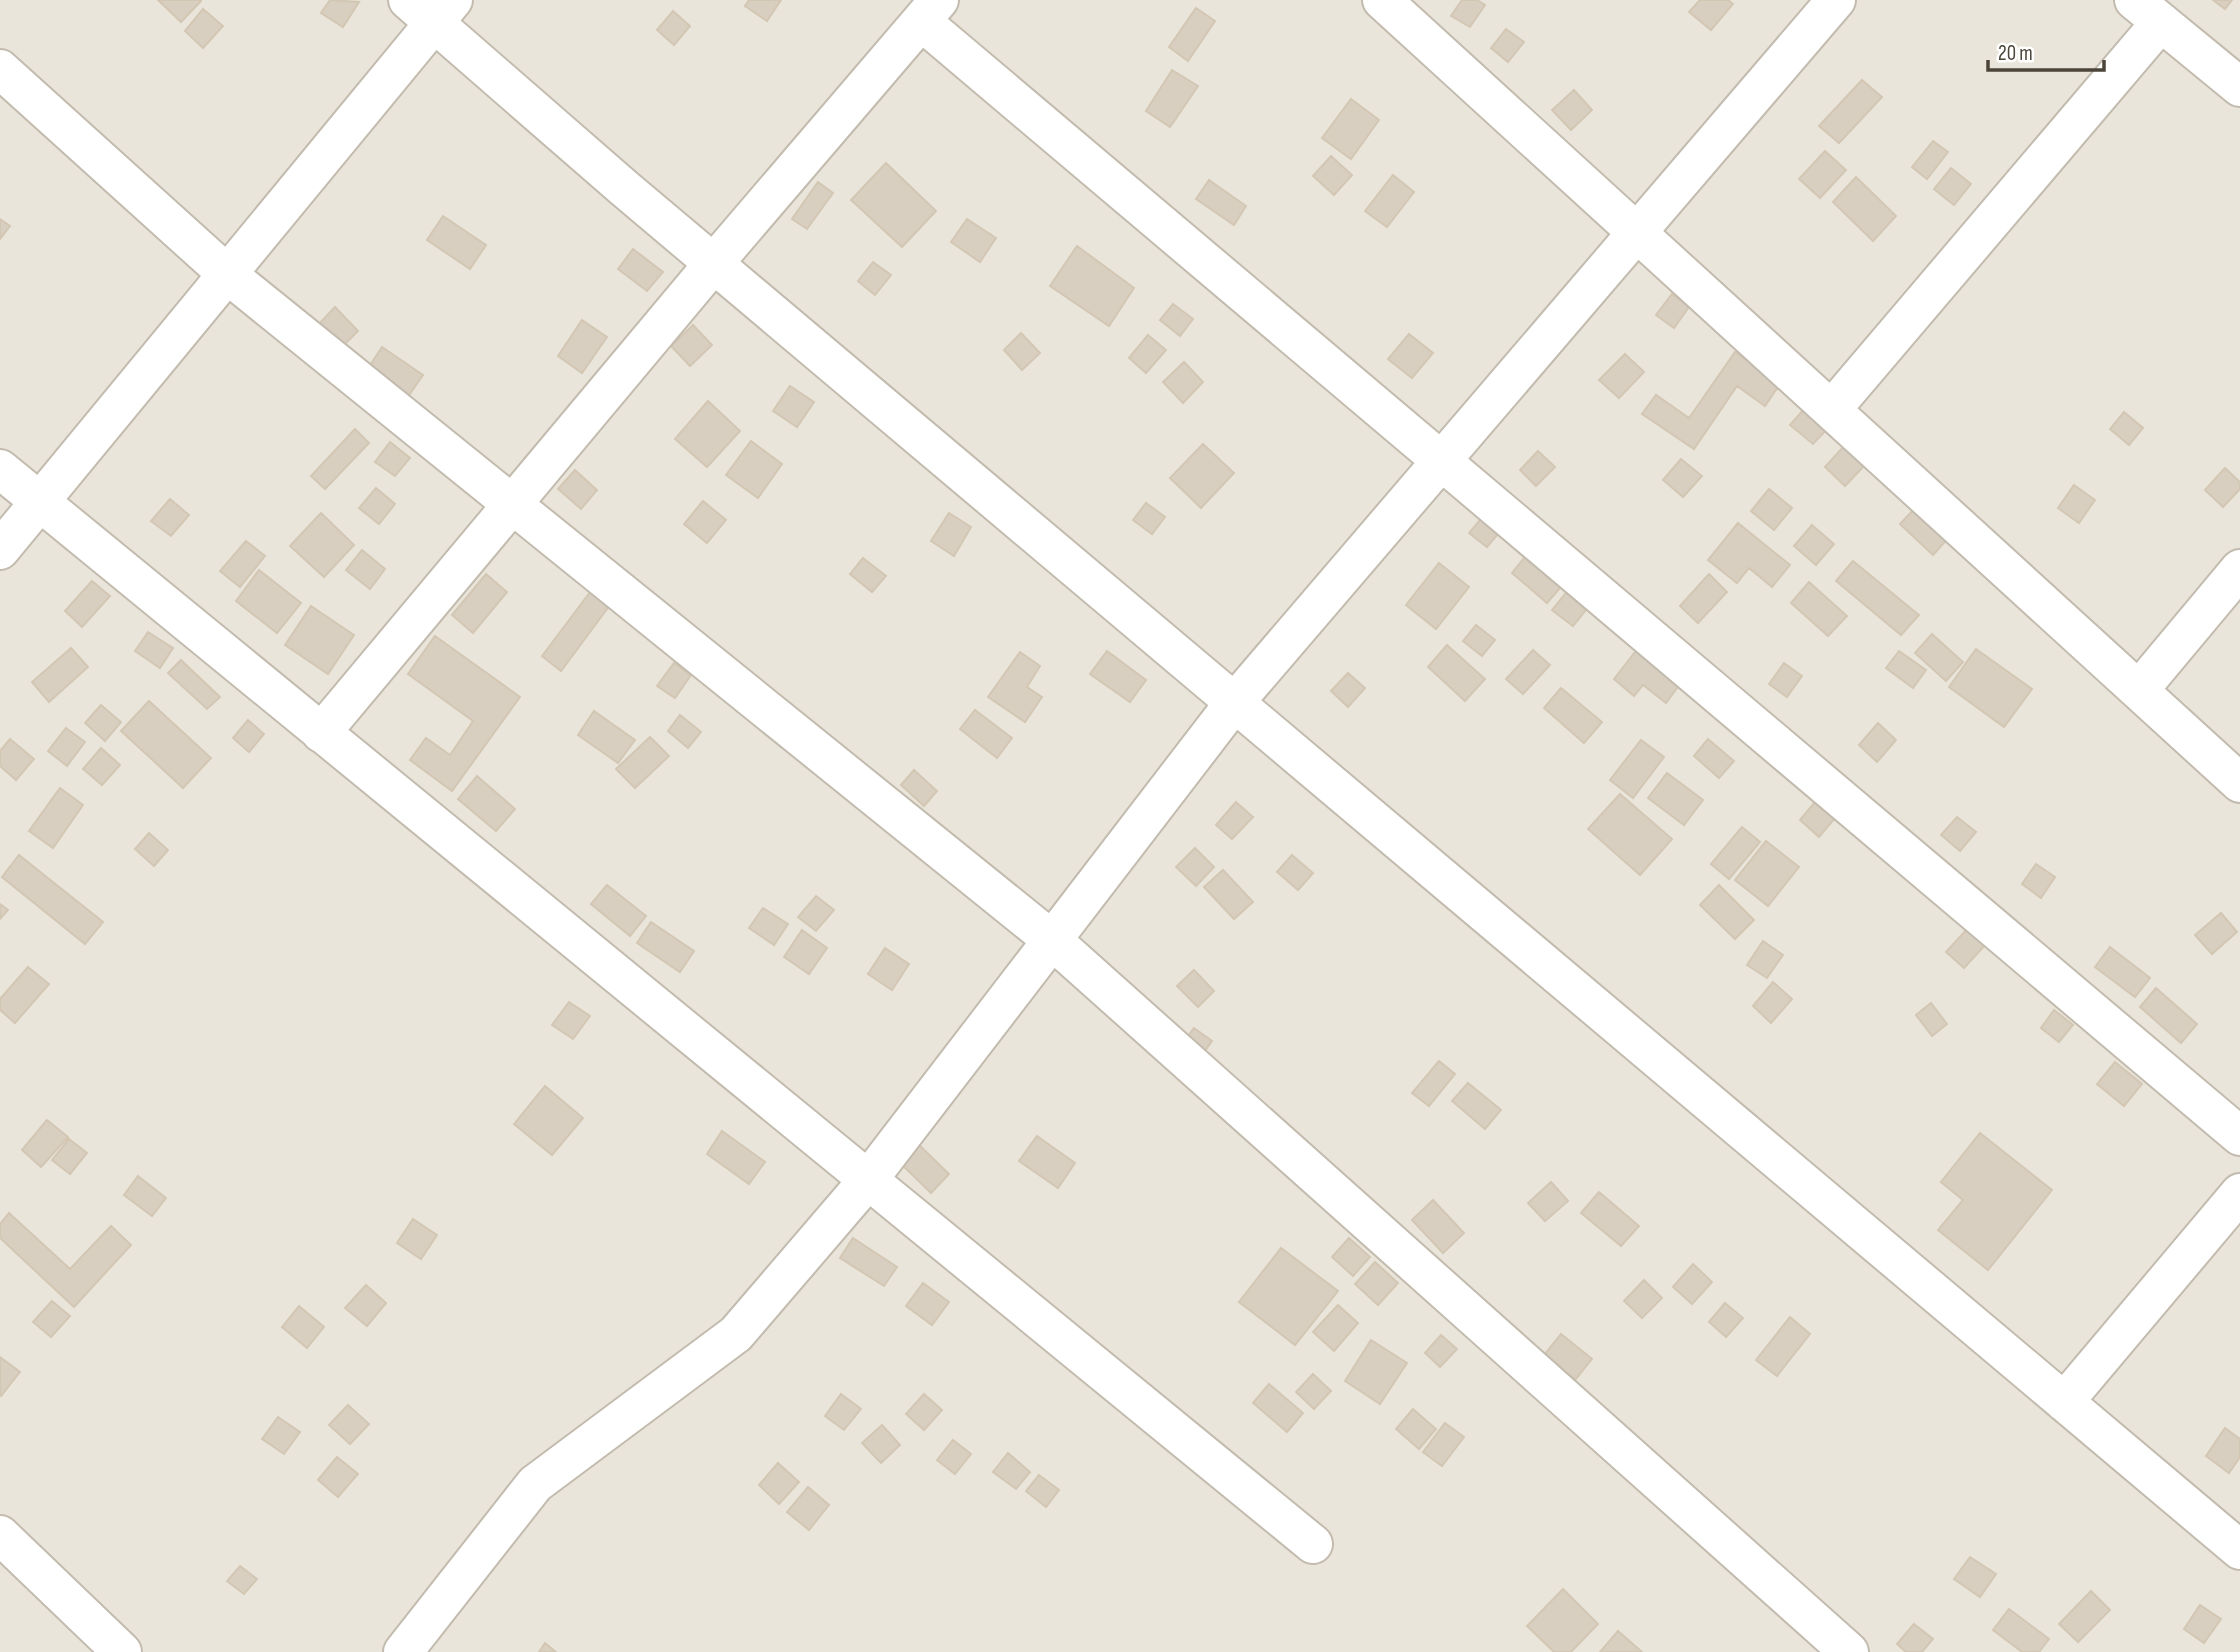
<svg xmlns="http://www.w3.org/2000/svg" width="2240" height="1652" viewBox="0 0 2240 1652" font-family="'Sofia Sans Condensed',sans-serif">
  <style>
    .residential { fill: #eae5da }
    .building { fill: #d8cfc1; stroke: #d3c7b4; stroke-width: 2 }
    .lines { fill: none; stroke-linecap: round; stroke-linejoin: round }
    .minor-casing { stroke: #c2bbae; stroke-width: 42 }
    .minor { stroke: #fff; stroke-width: 38 }
  </style>
  <rect width="100%" height="100%" fill="#f6f3ec"/>
  <path class="residential" d="M0 0H2240V1652H0Z"/>
  <path class="building" d="M158 0H201V1L181 22Z
    M330 0 359 2 343 27 321 13Z
    M749 0H781L767 21 745 6Z
    M1462 0H1477L1485 5 1470 27 1451 16Z
    M1700 0H1728L1733 4 1711 30 1689 12Z
    M2213 0H2232L2225 9Z
    M1196 8 1215 21 1188 61 1169 47Z
    M203 9 223 26 203 48 185 31Z
    M673 11 690 26 674 45 657 30Z
    M1506 29 1524 42 1508 62 1491 48Z
    M1172 70 1198 86 1170 127 1146 111Z
    M1862 80 1882 97 1839 143 1819 126Z
    M1574 90 1592 110 1571 130 1552 110Z
    M1351 99 1379 120 1351 159 1322 138Z
    M1933 141 1948 152 1927 179 1912 167Z
    M1825 151 1846 170 1820 198 1799 179Z
    M1331 156 1352 175 1334 195 1313 176Z
    M886 163 936 211 902 247 851 200Z
    M1951 168 1971 184 1954 205 1934 189Z
    M1393 175 1414 192 1387 227 1365 211Z
    M1856 177 1896 216 1873 241 1833 202Z
    M1209 180 1246 206 1234 225 1196 199Z
    M818 182 833 193 807 229 792 219Z
    M443 216 486 245 470 269 427 240Z
    M0 219 10 226 0 239Z
    M967 219 996 238 980 262 951 242Z
    M1077 246 1134 288 1109 326 1050 286Z
    M633 249 663 272 647 291 618 269Z
    M873 262 891 275 875 295 858 281Z
    M1672 294 1689 307 1674 328 1656 315Z
    M1173 304 1193 319 1180 336 1160 320Z
    M335 307 358 331 341 348 318 325Z
    M582 320 607 337 582 373 558 356Z
    M693 325 712 345 690 366 671 346Z
    M1021 333 1040 353 1022 370 1004 350Z
    M1409 334 1433 353 1412 378 1388 359Z
    M1148 335 1166 350 1146 373 1129 358Z
    M382 347 423 375 407 398 367 370Z
    M1735 352 1780 384 1765 406 1737 386 1694 449 1642 414 1656 395 1689 418Z
    M1625 354 1644 372 1619 398 1599 380Z
    M1184 362 1203 382 1183 403 1163 382Z
    M790 386 814 402 797 427 773 411Z
    M708 401 740 431 707 467 675 439Z
    M1806 407 1829 427 1813 444 1790 425Z
    M2124 412 2143 428 2129 445 2110 429Z
    M355 429 369 443 325 489 311 476Z
    M751 441 782 464 758 498 726 475Z
    M390 442 410 458 395 476 375 462Z
    M1203 444 1234 473 1201 508 1170 478Z
    M1846 444 1867 463 1845 486 1825 467Z
    M1538 451 1555 467 1536 486 1520 470Z
    M1681 459 1702 476 1683 497 1663 480Z
    M2225 468 2240 482V489L2223 507 2205 490Z
    M575 470 597 490 581 509 558 489Z
    M2074 485 2095 500 2079 523 2058 508Z
    M376 488 395 504 379 524 359 508Z
    M1769 489 1792 508 1774 530 1751 511Z
    M170 499 189 515 171 536 151 521Z
    M703 501 726 520 707 543 684 524Z
    M1146 503 1165 517 1152 534 1133 520Z
    M1918 505 1951 535 1933 555 1900 524Z
    M321 513 354 545 324 577 290 546Z
    M949 513 971 527 954 556 931 541Z
    M1485 514 1502 529 1487 547 1469 533Z
    M1738 523 1790 565 1772 587 1749 568 1737 583 1708 560Z
    M1812 525 1834 544 1816 565 1794 546Z
    M246 541 265 556 240 587 220 571Z
    M362 550 385 569 370 589 346 570Z
    M1529 552 1565 582 1547 603 1512 573Z
    M863 558 886 576 872 592 850 574Z
    M1853 561 1919 615 1901 635 1836 581Z
    M1439 563 1469 587 1436 629 1406 605Z
    M259 570 301 603 277 633 236 601Z
    M486 574 507 592 473 633 452 615Z
    M1709 574 1727 592 1698 623 1680 606Z
    M92 581 110 596 82 627 65 611Z
    M1809 582 1847 616 1828 636 1791 603Z
    M1570 588 1590 605 1573 626 1552 610Z
    M591 591 610 605 561 671 542 656Z
    M311 606 354 635 328 674 285 645Z
    M1476 625 1495 640 1482 656 1463 641Z
    M148 632 173 648 160 668 135 651Z
    M1932 634 1963 662 1946 681 1915 653Z
    M435 636 520 697 452 791 410 760 426 738 450 755 473 721 408 674Z
    M1447 645 1485 679 1465 701 1428 667Z
    M1639 647 1683 680 1666 703 1643 685 1634 696 1614 679Z
    M71 648 88 667 49 702 32 682Z
    M1976 649 2032 689 2004 727 1949 687Z
    M1533 650 1550 665 1523 694 1506 679Z
    M1107 651 1146 680 1130 702 1090 674Z
    M1899 651 1926 670 1913 688 1886 668Z
    M1020 652 1040 666 1027 687 1042 697 1025 722 988 697Z
    M181 660 220 697 207 709 168 673Z
    M674 663 691 675 675 698 657 686Z
    M1784 663 1802 676 1787 697 1769 684Z
    M1348 673 1365 688 1348 707 1331 691Z
    M1561 688 1602 722 1584 743 1544 708Z
    M149 701 211 758 183 788 121 731Z
    M101 705 121 722 105 741 85 723Z
    M975 710 1012 738 997 758 960 729Z
    M594 711 635 740 618 763 578 735Z
    M680 715 701 732 688 748 668 731Z
    M248 720 264 734 249 752 233 738Z
    M1878 723 1896 740 1877 762 1859 745Z
    M66 728 85 742 67 766 48 751Z
    M650 737 669 756 635 788 616 769Z
    M10 739 34 759 16 780 0 766V751Z
    M1708 739 1734 761 1719 778 1694 756Z
    M1641 740 1664 757 1633 798 1610 780Z
    M101 748 120 765 102 785 83 769Z
    M914 770 937 791 924 806 901 785Z
    M1667 773 1703 800 1684 825 1648 798Z
    M477 776 515 809 496 831 458 799Z
    M60 788 83 805 53 848 29 831Z
    M1620 794 1672 839 1640 875 1588 829Z
    M1816 801 1836 817 1819 837 1800 820Z
    M1236 802 1253 817 1232 839 1216 825Z
    M1957 817 1976 832 1960 851 1941 835Z
    M1742 827 1760 842 1729 879 1711 864Z
    M149 833 168 850 154 866 135 849Z
    M1766 841 1799 867 1768 906 1735 880Z
    M1195 848 1214 867 1196 886 1176 867Z
    M19 855 103 922 85 944 2 877Z
    M1292 855 1313 873 1298 890 1277 872Z
    M2036 864 2055 877 2041 898 2022 884Z
    M1223 870 1253 902 1234 919 1204 887Z
    M607 885 646 916 630 936 591 904Z
    M1719 885 1754 920 1735 939 1700 905Z
    M816 896 834 910 816 931 798 917Z
    M0 904 8 910 0 919Z
    M763 908 788 924 774 945 749 928Z
    M2221 913 2237 932 2212 954 2195 935Z
    M651 922 694 951 680 972 637 943Z
    M1969 927 1987 943 1964 968 1946 952Z
    M802 930 827 948 809 974 784 957Z
    M1763 941 1783 955 1767 978 1747 965Z
    M2110 947 2150 978 2135 997 2095 967Z
    M885 948 909 964 892 990 868 974Z
    M28 967 49 984 15 1023 0 1010V999Z
    M1194 970 1214 991 1198 1007 1177 986Z
    M1773 982 1792 999 1771 1023 1753 1006Z
    M2156 988 2197 1024 2181 1043 2140 1007Z
    M569 1002 590 1016 573 1039 552 1025Z
    M1931 1003 1947 1024 1932 1036 1916 1015Z
    M2054 1010 2073 1025 2059 1042 2041 1028Z
    M1194 1028 1212 1041 1194 1066 1176 1052Z
    M1439 1061 1455 1074 1429 1106 1412 1093Z
    M2115 1062 2142 1084 2124 1106 2097 1084Z
    M1468 1083 1501 1110 1485 1129 1452 1101Z
    M545 1086 583 1118 552 1155 514 1124Z
    M47 1120 68 1137 41 1167 22 1150Z
    M722 1131 765 1162 749 1184 707 1154Z
    M1980 1133 2052 1190 1988 1270 1938 1230 1963 1200 1941 1182Z
    M1037 1136 1075 1163 1058 1188 1019 1161Z
    M69 1139 87 1153 70 1174 52 1160Z
    M914 1140 949 1174 931 1193 896 1159Z
    M138 1176 166 1198 152 1216 124 1195Z
    M1551 1182 1568 1201 1545 1221 1528 1203Z
    M1599 1192 1639 1226 1621 1246 1581 1213Z
    M1433 1200 1464 1233 1443 1253 1412 1220Z
    M9 1213 70 1269 111 1226 131 1245 74 1307 0 1238V1224Z
    M413 1219 437 1235 421 1259 397 1243Z
    M853 1238 897 1267 884 1286 840 1258Z
    M1349 1238 1370 1257 1353 1276 1332 1257Z
    M1281 1248 1338 1291 1295 1345 1239 1302Z
    M1375 1262 1398 1283 1378 1305 1355 1284Z
    M1693 1264 1712 1282 1692 1304 1673 1287Z
    M1644 1280 1662 1298 1642 1318 1624 1301Z
    M923 1283 949 1302 932 1325 906 1306Z
    M366 1285 386 1303 367 1326 345 1308Z
    M52 1301 70 1316 51 1337 33 1322Z
    M1725 1303 1743 1318 1726 1337 1709 1322Z
    M1338 1305 1358 1323 1334 1351 1313 1332Z
    M299 1306 324 1327 307 1348 282 1327Z
    M1790 1317 1810 1334 1777 1376 1756 1360Z
    M1561 1334 1592 1359 1575 1380 1544 1355Z
    M1441 1335 1457 1349 1440 1367 1425 1353Z
    M1371 1340 1407 1363 1380 1404 1345 1381Z
    M0 1357 20 1372 1 1396 0 1395Z
    M1313 1374 1331 1391 1314 1409 1296 1392Z
    M1269 1384 1303 1413 1287 1432 1253 1403Z
    M841 1394 861 1409 844 1430 825 1416Z
    M924 1394 942 1410 924 1430 906 1414Z
    M348 1405 369 1424 350 1444 329 1425Z
    M1413 1409 1436 1429 1419 1449 1396 1429Z
    M278 1417 300 1432 284 1454 262 1439Z
    M1445 1423 1464 1437 1442 1466 1423 1452Z
    M882 1425 900 1445 881 1463 862 1443Z
    M2225 1428 2240 1439V1457L2229 1473 2206 1456Z
    M953 1440 971 1454 955 1474 937 1460Z
    M1008 1453 1030 1472 1016 1489 993 1472Z
    M337 1457 358 1474 338 1497 318 1480Z
    M778 1463 799 1482 779 1504 759 1485Z
    M1039 1475 1059 1490 1046 1507 1026 1491Z
    M808 1487 829 1505 809 1530 787 1512Z
    M1970 1557 1996 1574 1980 1597 1954 1579Z
    M240 1566 257 1579 244 1594 227 1581Z
    M1563 1589 1598 1624 1571 1652H1554L1527 1626Z
    M2091 1591 2110 1610 2078 1642 2059 1624Z
    M2200 1605 2221 1619 2204 1643 2184 1629Z
    M2009 1609 2049 1639 2039 1652H2022L1993 1630Z
    M1914 1624 1933 1639 1922 1652H1906L1897 1644Z
    M1618 1631 1642 1652H1600Z
    M545 1643 556 1652H539Z"/>
  <g class="lines">
    <g class="minor-casing">
      <path id="minor" d="M408 0 624 188 2240 1550
        M1382 0 2240 783
        M2134 0 2240 87
        M921 21 2240 1136
        M0 69 227 274 1052 940 1849 1652
        M1832 409 2161 22
        M0 469 1313 1544
        M0 550 453 0
        M2139 690 2240 569
        M321 733 714 263 939 0
        M2064 1402 2240 1193
        M0 1535 122 1652
        M403 1652 535 1484 736 1334 868 1180 1234 703 1836 0"/>
    </g>
    <use href="#minor" class="minor"/>
  </g>
  <path d="M1988 60v10h116v-10" fill="none" stroke="#4b4439" stroke-width="3.5"/>
  <text x="1998" y="60" font-size="21" fill="#4b4439" stroke="#ffffff" stroke-width="5" paint-order="stroke">20 m</text>
</svg>
